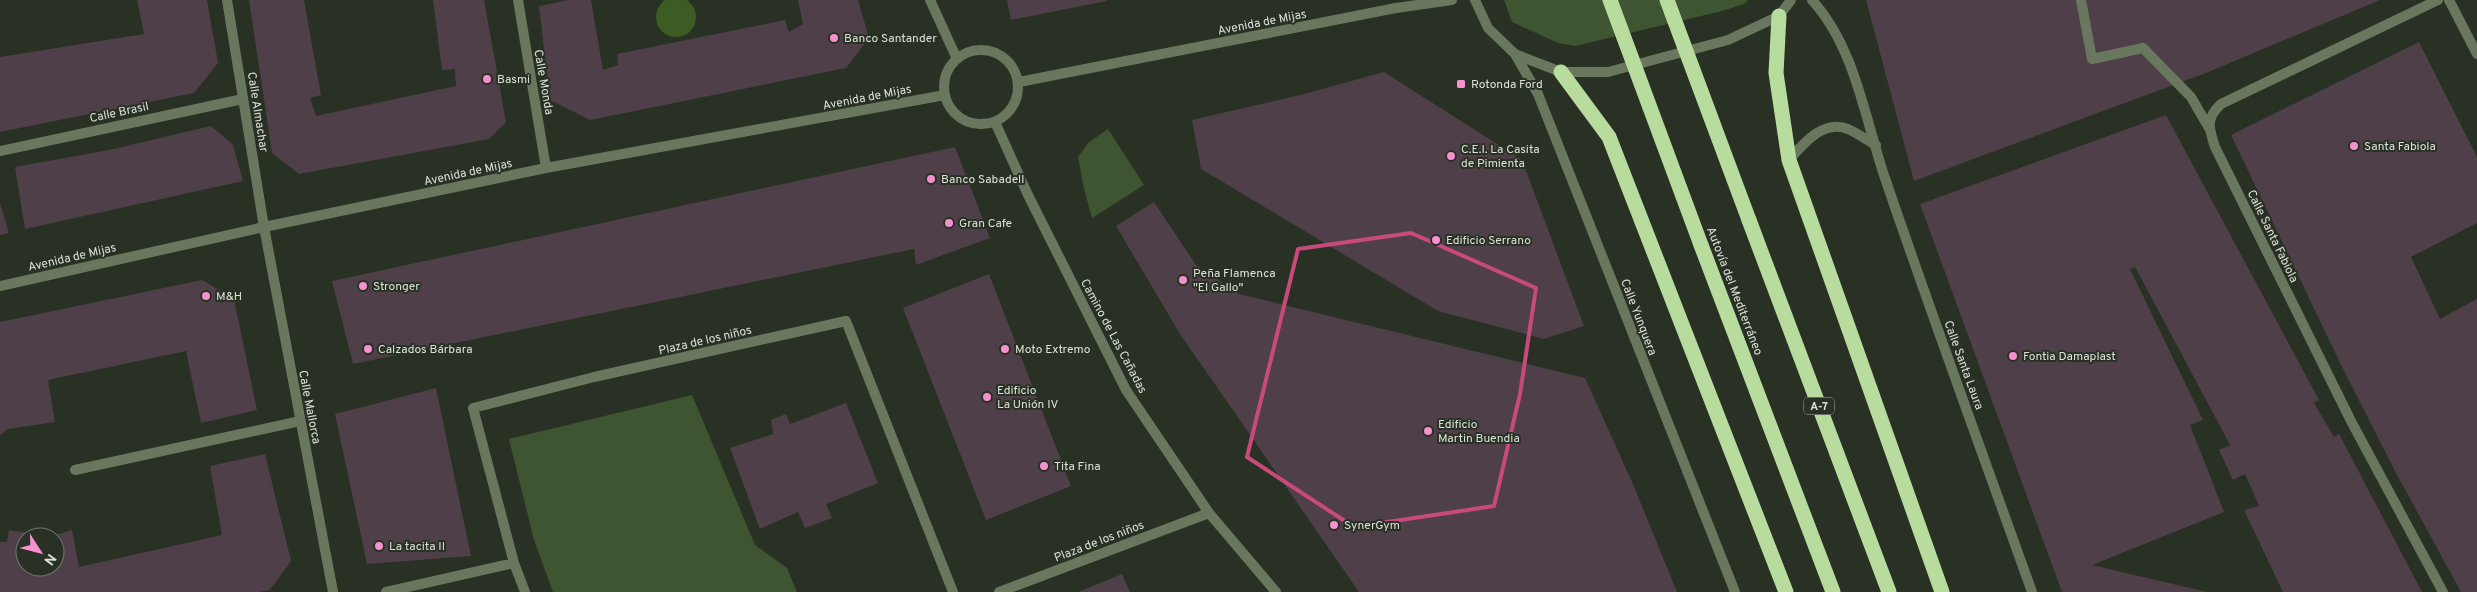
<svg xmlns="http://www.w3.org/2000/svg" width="2477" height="592" viewBox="0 0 2477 592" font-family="Overpass,sans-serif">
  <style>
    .green { fill: #3f5431 }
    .water { fill: #3c5c24 }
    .building { fill: #4e3f48; fill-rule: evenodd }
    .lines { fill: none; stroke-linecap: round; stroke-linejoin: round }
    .lane { stroke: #68775e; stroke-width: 10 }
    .street { stroke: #68775e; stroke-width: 10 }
    .highway { stroke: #b7dc9e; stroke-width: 15 }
    .highway-bridge { stroke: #b7dc9e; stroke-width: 15 }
    .marked { fill: none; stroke: #c84a7a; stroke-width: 4; stroke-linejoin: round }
    .poi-dot { fill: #f690cf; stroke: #293124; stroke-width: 2 }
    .labels { text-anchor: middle; stroke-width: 4; stroke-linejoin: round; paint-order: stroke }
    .shield { fill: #293124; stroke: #a6aca2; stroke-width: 1 }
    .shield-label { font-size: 11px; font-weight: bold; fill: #dbe0d8 }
    .street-label { font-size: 12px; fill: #dbe0d8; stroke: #293124 }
    .poi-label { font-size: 12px; fill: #dbe0d8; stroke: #293124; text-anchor: start }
  </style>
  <rect width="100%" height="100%" fill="#293124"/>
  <path class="green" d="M1504 0H1748L1744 4 1722 11 1575 46 1558 43 1512 22Z
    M1108 129 1144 185 1092 218 1084 189 1078 157 1088 143Z
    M692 395 755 545 787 568 797 592H553L534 540 509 439Z"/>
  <path class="water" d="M656 17a20 20 0 1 1 40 0a20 20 0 1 1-40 0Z"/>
  <path class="building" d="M137 0H207L218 63 194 93 0 132V57L144 34Z
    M249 0H304L321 95 310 98 316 116 456 86 455 69 442 70 433 0H484L506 122 489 139 299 174 272 153Z
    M568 0H591L603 70 618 65 617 54 785 20 789 32 803 24 798 0H858L869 38 846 68 590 120 550 100 539 6Z
    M1007 0H1107V1L1011 20Z
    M1866 0H2380L2206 73 1914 181Z
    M2419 42 2477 157V223L2411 257 2440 319 2477 299V592H2461L2396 473 2341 365 2231 135Z
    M1384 72 1522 160 1584 326 1544 339 1438 311 1201 169 1192 120 1304 94Z
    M2166 115 2319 400 2314 403 2334 437 2339 434 2422 592H2283L2244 510 2259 506 2245 474 2233 480 2219 450 2230 445 2135 267 2130 269 2203 420 2190 425 2224 512 2092 565 2207 592H2062L1920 204Z
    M211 126 233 145 243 181 25 229 15 167 109 150Z
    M955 147 990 238 916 265 914 249 353 364 332 281Z
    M1154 202 1196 265 1239 294 1585 378 1633 484 1677 592H1359L1180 334 1116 226Z
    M0 203 9 233 0 235Z
    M989 274 1071 486 986 520 903 308Z
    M202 280 234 299 257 410 201 423 186 351 48 380 55 422 8 429 0 435V322Z
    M436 388 471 556 367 564 335 414Z
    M846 403 878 483 826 504 832 518 805 528 798 512 760 529 730 448 773 434 771 420 786 414 790 424Z
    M265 454 291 561 270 590 259 592H0V542H7L9 530 30 533 45 528 49 537 72 530 79 567 222 535 210 466ZM25 537H55V567H25Z
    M1122 574 1130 592H1078Z"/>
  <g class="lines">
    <path class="lane" d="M2081 0 2092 59 2143 48 2191 97 2209 128
      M75 470 300 421"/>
    <path class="street" d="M227 0 264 227 333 592
      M518 0 546 168
      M930 0 957 59
      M1475 0 1488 28 1515 54 1561 72H1608L1728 40 1779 16 1791 0
      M1812 0C1856 48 1865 121 1886 181 1933 319 1983 455 2032 592
      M2438 0 2221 104C2205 119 2209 128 2215 147L2352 423 2443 592
      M2449 0 2477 54
      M944 87a37 37 0 1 1 74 0a37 37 0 1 1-74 0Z
      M1515 54 1538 94 1735 592
      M1019 82 1396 8 1452 0
      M995 122 1028 195 1126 390 1209 513 1276 592
      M0 151 243 99
      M1789 160C1803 144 1823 119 1848 129 1857 133 1867 140 1876 145
      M0 286 264 227 546 168 945 95
      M386 592 514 563
      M525 592 514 563 473 408 594 377 846 321 953 592
      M999 592 1209 513"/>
    <path class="highway" d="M1779 16 1776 73 1789 160 1942 592
      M1561 72 1609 137 1786 592
      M1749 220 1889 592
      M1701 245 1833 592"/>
    <path class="highway-bridge" d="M1610 0 1701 245
      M1667 0 1749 220"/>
  </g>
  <path class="marked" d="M1411 233 1536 288 1520 394 1494 506 1354 527 1247 457 1298 249Z"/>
  <g class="poi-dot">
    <circle cx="834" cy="38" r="5"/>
    <circle cx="487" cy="79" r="5"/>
    <rect x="1456" y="79" width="10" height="10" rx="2.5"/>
    <circle cx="2354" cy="146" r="5"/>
    <circle cx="1451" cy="156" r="5"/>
    <circle cx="931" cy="179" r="5"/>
    <circle cx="949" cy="223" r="5"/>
    <circle cx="1436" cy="240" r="5"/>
    <circle cx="1183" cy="280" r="5"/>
    <circle cx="363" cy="286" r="5"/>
    <circle cx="206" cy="296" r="5"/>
    <circle cx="368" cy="349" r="5"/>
    <circle cx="1005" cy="349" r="5"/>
    <circle cx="2013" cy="356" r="5"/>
    <circle cx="987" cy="397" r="5"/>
    <circle cx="1428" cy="431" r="5"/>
    <circle cx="1044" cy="466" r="5"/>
    <circle cx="1334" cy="525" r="5"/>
    <circle cx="379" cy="546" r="5"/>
  </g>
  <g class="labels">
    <rect class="shield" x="1804" y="397.5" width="30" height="17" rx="4"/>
    <g class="shield-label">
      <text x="1819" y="410">A-7</text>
    </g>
    <g class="street-label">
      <text transform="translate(1262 22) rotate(-11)" y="4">Avenida de Mijas</text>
      <text transform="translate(544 82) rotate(80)" y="4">Calle Monda</text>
      <text transform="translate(867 97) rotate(-11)" y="4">Avenida de Mijas</text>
      <text transform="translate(119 112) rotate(-12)" y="4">Calle Brasil</text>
      <text transform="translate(258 112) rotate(81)" y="4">Calle Almachar</text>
      <text transform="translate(468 172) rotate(-12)" y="4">Avenida de Mijas</text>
      <text transform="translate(2273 236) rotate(64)" y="4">Calle Santa Fabiola</text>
      <text transform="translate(72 257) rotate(-13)" y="4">Avenida de Mijas</text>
      <text transform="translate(1735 291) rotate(69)" y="4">Autovía del Mediterráneo</text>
      <text transform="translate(1639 317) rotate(69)" y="4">Calle Yunquera</text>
      <text transform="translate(1114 336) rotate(62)" y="4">Camino de Las Cañadas</text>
      <text transform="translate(705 340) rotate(-13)" y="4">Plaza de los niños</text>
      <text transform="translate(1964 365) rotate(70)" y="4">Calle Santa Laura</text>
      <text transform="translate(310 407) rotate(79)" y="4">Calle Mallorca</text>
      <text transform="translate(1099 541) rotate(-21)" y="4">Plaza de los niños</text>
    </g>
    <g class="poi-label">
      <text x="844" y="42">Banco Santander</text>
      <text x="497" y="83">Basmi</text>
      <text x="1471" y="88">Rotonda Ford</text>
      <text x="2364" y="150">Santa Fabiola</text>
      <text x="1461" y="153">C.E.I. La Casita<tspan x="1461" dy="14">de Pimienta</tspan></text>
      <text x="941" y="183">Banco Sabadell</text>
      <text x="959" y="227">Gran Cafe</text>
      <text x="1446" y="244">Edificio Serrano</text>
      <text x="1193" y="277">Peña Flamenca<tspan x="1193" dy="14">"El Gallo"</tspan></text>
      <text x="373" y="290">Stronger</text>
      <text x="216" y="300">M&amp;H</text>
      <text x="378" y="353">Calzados Bárbara</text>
      <text x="1015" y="353">Moto Extremo</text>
      <text x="2023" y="360">Fontia Damaplast</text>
      <text x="997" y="394">Edificio<tspan x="997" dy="14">La Unión IV</tspan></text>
      <text x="1438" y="428">Edificio<tspan x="1438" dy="14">Martin Buendia</tspan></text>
      <text x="1054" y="470">Tita Fina</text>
      <text x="1344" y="529">SynerGym</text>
      <text x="389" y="550">La tacita II</text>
    </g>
  </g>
  <g transform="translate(40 552) rotate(126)"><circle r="24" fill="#293124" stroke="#70776c"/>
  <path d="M0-4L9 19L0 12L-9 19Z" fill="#f690cf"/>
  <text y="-8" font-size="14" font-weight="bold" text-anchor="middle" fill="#dbe0d8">N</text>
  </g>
</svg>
